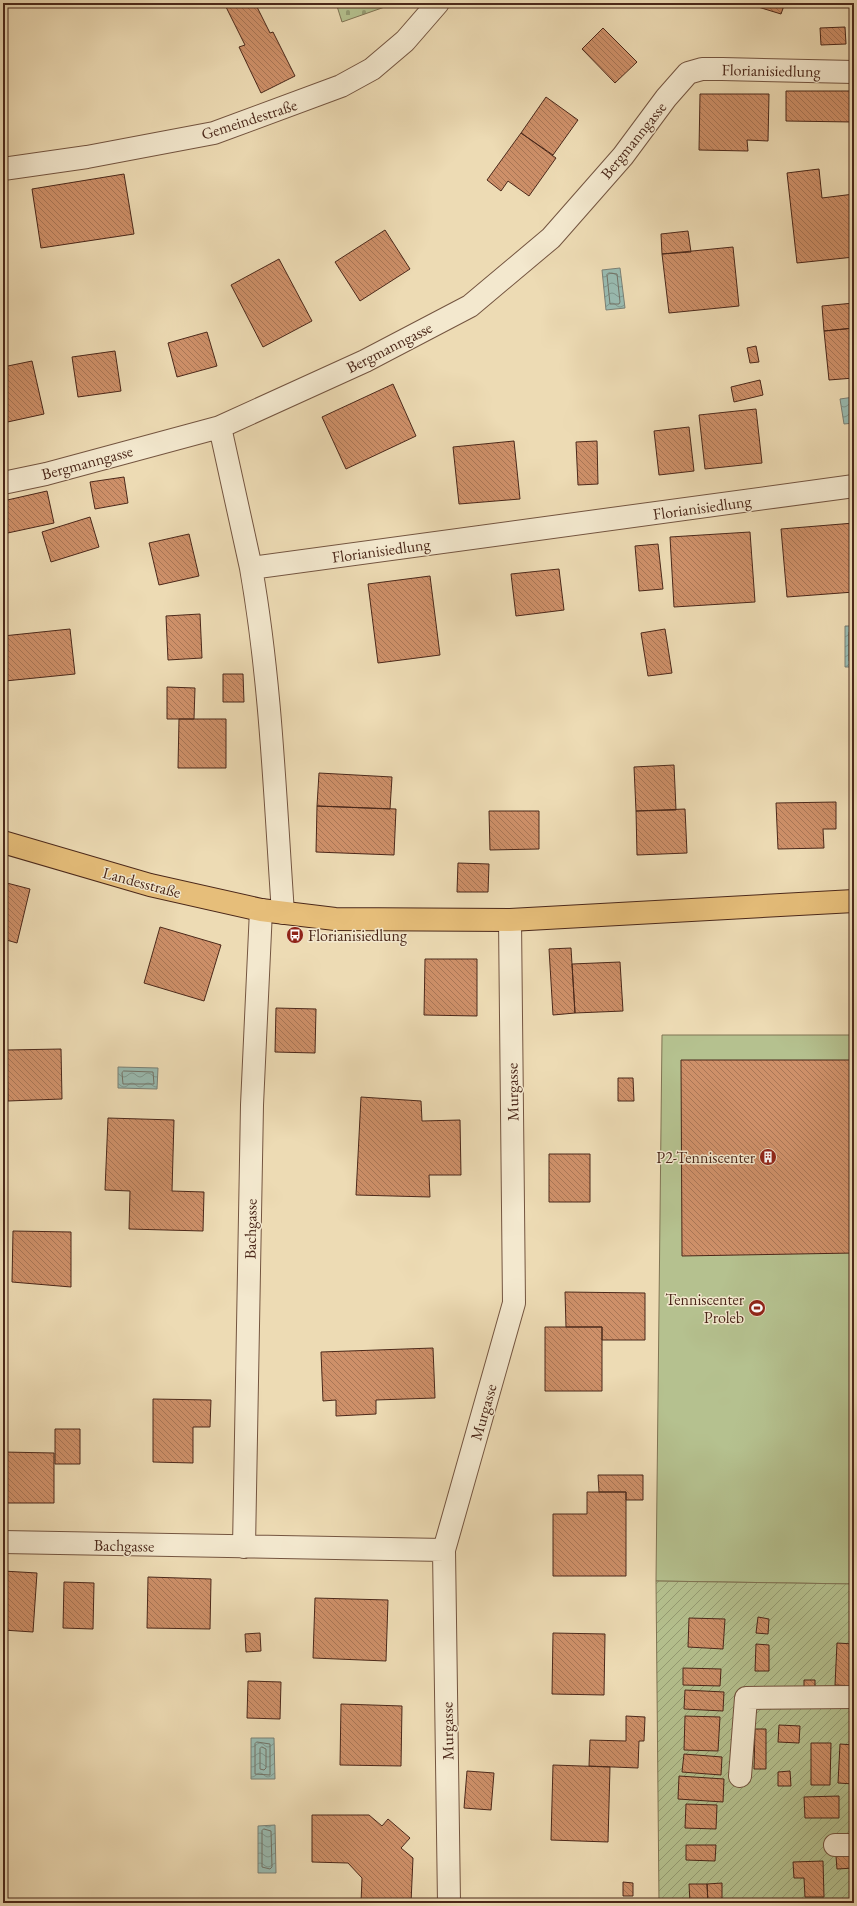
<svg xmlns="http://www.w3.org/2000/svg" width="857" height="1906" viewBox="0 0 857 1906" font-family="'EB Garamond',serif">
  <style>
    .grass { fill: #b5c18f; stroke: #807454 }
    .cemetery { fill: url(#cemetery-stones); stroke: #807454 }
    .garden { fill: url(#garden-furrows); stroke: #807454 }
    .water { fill: url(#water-waves); stroke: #7a8075 }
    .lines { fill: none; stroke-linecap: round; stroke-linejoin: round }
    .shore { stroke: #727266; stroke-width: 1 }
    .building { fill: url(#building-back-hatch); stroke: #4b281a }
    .minor-casing { stroke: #745540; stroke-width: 24 }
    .major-casing { stroke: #4b281a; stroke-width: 24 }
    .minor { stroke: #f3e8ce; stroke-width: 22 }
    .major { stroke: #e6be7a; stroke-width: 22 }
    .labels { text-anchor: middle; stroke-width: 3; stroke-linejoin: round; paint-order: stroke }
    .street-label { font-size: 16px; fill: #4b281a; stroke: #f3e8ce }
    .poi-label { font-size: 16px; fill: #4b281a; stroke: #f3e8ce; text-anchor: end }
  </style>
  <defs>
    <pattern id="cemetery-stones" width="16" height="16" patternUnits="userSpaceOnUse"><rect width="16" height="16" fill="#b5c18f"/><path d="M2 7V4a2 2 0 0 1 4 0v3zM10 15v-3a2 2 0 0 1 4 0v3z" fill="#959d74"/></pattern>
    <pattern id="garden-furrows" width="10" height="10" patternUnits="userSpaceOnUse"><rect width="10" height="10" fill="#b5c18f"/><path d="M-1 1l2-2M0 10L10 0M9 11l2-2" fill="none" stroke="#959d74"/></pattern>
    <pattern id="water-waves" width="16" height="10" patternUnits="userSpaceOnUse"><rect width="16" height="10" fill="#99bbb1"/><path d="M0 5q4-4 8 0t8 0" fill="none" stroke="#7f988f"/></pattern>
    <pattern id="building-back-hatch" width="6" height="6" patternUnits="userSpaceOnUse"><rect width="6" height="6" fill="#ce9069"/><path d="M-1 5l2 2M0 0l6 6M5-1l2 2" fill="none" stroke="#a97656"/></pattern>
  </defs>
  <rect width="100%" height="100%" fill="#eddbb4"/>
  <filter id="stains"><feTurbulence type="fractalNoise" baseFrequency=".005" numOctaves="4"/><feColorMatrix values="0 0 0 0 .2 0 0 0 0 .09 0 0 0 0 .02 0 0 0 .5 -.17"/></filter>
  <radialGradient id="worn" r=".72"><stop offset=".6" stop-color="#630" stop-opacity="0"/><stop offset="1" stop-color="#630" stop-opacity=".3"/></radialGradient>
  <path class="grass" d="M662 1035H854V1584L656 1581Z"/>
  <path class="cemetery" d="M336 3H396L342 22Z"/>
  <path class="garden" d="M656 1581 854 1584V1903H659Z"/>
  <path class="water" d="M620 268 625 308 606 310 602 270Z
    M854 397V423L844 424 840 399Z
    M845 626H854V667H845Z
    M118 1067 158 1068 157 1089 118 1088Z
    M251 1738H274L275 1779H251Z
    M275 1825 276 1873H258V1826Z"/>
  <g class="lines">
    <path class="shore" d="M609 273 617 274 620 302 619 304H610L607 275Z
      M854 630 849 632V661L854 663
      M124 1071 153 1072 154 1084H123L122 1073Z
      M257 1742 270 1744V1775L255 1774V1744Z
      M262 1747 266 1749V1768L264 1770 260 1769V1749Z
      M264 1829 271 1831 272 1867 270 1869 262 1867V1831Z"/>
  </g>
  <path class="building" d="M224 3H255L270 33 273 32 295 76 261 93 239 47 245 45Z
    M745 3H785L781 14Z
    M845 27 846 44 821 45 820 28Z
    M603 28 637 62 615 83 582 49Z
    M786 91H853V122L786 121Z
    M700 94H769L768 141 747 140 748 151 699 150Z
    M546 97 578 120 553 155 521 133Z
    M521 133 556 158 529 196 508 181 501 191 487 180Z
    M819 169 822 198 854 194V257L797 263 787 173Z
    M124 174 134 234 41 248 32 189Z
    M385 230 410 269 360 301 335 262Z
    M688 231 691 252 662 254 661 234Z
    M733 247 739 306 669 313 662 254Z
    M279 259 312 321 263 347 231 285Z
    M854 303V328L824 331 822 306Z
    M854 328V378L829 380 824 331Z
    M207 332 217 366 177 377 168 343Z
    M756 346 759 362 750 363 747 348Z
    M115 351 121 391 78 397 72 357Z
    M32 361 44 414 3 423V367Z
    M760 380 763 395 734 402 731 387Z
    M393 384 416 436 346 469 322 417Z
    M756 409 762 463 705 469 699 415Z
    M689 427 694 471 659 475 654 431Z
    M514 441 520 499 459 504 453 447Z
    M597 441 598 484 578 485 576 442Z
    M124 477 128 503 95 509 90 482Z
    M47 491 54 523 3 534V501Z
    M90 517 99 547 51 562 42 532Z
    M854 523V592L787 597 781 529Z
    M750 532 755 602 674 607 670 537Z
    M189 534 199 576 159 585 149 543Z
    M658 544 663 589 639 591 635 546Z
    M559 569 564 610 516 616 511 574Z
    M430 576 440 655 378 663 368 584Z
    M200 614 202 658 168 660 166 616Z
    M70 629 75 674 5 681 3 636Z
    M665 629 672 673 648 676 641 633Z
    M223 674H243L244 702H223Z
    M167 687 195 688 194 719H167Z
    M179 719H226V768H178Z
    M674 765 676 810 636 811 634 767Z
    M319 773 392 777 390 809 317 806Z
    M836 802V829H823L824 848 778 849 776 803Z
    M317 806 396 809 394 855 316 852Z
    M685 809 687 853 637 855 636 811Z
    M489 811H539V849L490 850Z
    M458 863 489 864 488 892H457Z
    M3 882 30 889 17 943 3 939Z
    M160 927 221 945 204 1001 144 983Z
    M571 948 575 1013 553 1015 549 949Z
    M425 959H477V1016L424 1015Z
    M620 962 623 1011 575 1013 572 964Z
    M276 1008 316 1009 315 1053 275 1052Z
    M61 1049 62 1099 8 1101 7 1050Z
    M681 1060H854V1253L682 1256Z
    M618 1078H633L634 1101H618Z
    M361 1097 421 1101 422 1121 460 1120 461 1175H429L430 1197 356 1195Z
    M108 1118 174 1120 172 1191 204 1192 203 1231 129 1229 130 1191 105 1190Z
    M549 1154H590V1202H549Z
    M13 1231 71 1232V1287L12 1282Z
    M565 1292 645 1293V1340H602V1327H566Z
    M545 1327H602V1391H545Z
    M433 1348 435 1398 376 1400V1414L336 1416V1400L323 1401 321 1352Z
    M153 1399 211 1400 210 1427H193V1463L153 1462Z
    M55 1429H80V1464H55Z
    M3 1452 54 1453V1503H3Z
    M598 1475H643V1500H626V1492H599Z
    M587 1492H626V1576H553V1514H587Z
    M3 1571 37 1573 33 1632 3 1630Z
    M148 1577 211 1579 210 1629 147 1628Z
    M64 1582 94 1583 93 1629 63 1628Z
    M315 1598 388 1600 386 1661 313 1658Z
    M758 1617 769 1619 768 1634 756 1633Z
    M689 1618 725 1619 723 1649 688 1647Z
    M260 1633 261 1651 246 1652 245 1634Z
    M553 1633 605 1634 604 1695 552 1694Z
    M837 1643 854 1644V1686L835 1685Z
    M756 1644 769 1645V1671H755Z
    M683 1668 721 1669 720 1686 683 1685Z
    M804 1680H815V1690H804Z
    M248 1681 281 1682 280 1719 247 1718Z
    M685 1690 724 1692 723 1711 684 1709Z
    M341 1704 402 1706 401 1766 340 1765Z
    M626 1716 645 1717 644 1741H639L638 1768 589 1766 590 1740 626 1741Z
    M685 1716 720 1717 718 1751 684 1750Z
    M779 1725 800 1726 799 1743 778 1742Z
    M755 1729H766V1769H754Z
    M811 1743H831L830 1785H811Z
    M840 1744 854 1745V1784L838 1783Z
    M684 1754 722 1757 721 1775 682 1772Z
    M553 1765 610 1767 608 1842 551 1840Z
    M467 1771 494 1773 491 1810 464 1808Z
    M790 1771 791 1786H778V1772Z
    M679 1776 724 1779 723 1802 678 1799Z
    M839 1796V1818H805L804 1797Z
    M686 1804 717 1805 716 1829 685 1828Z
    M312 1815H369L382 1826 388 1819 410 1838 401 1848 413 1858 411 1903H361L362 1878 348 1863 312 1862Z
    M686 1845H716L715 1861 686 1860Z
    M854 1855V1868L837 1869 836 1856Z
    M823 1861 824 1897H805L804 1878H794L793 1862Z
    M623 1882 633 1883V1896H623Z
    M722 1883V1903H708L707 1884Z
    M689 1884H707L708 1903H690Z"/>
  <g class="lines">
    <g class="minor-casing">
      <path id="minor" d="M3 169 87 157 214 133 341 86 372 69 405 41 438 3
        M220 427 251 568
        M3 483 46 474 220 427 365 361 470 306 551 238 623 156 666 98 688 73 702 69H722L854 72
        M283 913C275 798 271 682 251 568L854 486
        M3 1542 444 1550
        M244 1547 252 1105 261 910
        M740 1776 746 1698 854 1697
        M835 1845H854
        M449 1903 444 1550 514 1303 510 920"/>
    </g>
    <g class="major-casing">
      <path id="major" d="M3 842 150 885 261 910 335 919 510 920 854 901"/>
    </g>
    <use href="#minor" class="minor"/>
    <use href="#major" class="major"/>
  </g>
  <defs>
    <g id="bus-disc" transform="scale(0.9)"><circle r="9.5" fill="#8f2418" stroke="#f3e8ce"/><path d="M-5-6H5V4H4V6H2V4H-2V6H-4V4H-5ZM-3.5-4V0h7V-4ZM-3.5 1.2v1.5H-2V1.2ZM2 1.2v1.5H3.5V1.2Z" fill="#fff"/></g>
    <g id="building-disc" transform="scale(0.9)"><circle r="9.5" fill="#8f2418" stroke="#f3e8ce"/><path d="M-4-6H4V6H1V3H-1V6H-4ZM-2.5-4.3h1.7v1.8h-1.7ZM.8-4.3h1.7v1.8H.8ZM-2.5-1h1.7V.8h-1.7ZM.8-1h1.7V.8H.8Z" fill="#fff"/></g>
    <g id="stadium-disc" transform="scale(0.9)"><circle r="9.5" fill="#8f2418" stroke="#f3e8ce"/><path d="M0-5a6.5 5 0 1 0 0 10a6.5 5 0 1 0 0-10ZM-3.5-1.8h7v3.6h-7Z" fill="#fff"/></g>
  </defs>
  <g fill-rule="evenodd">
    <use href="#bus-disc" x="295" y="935"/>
    <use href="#building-disc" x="768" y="1157"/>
    <use href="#stadium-disc" x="757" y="1308"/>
  </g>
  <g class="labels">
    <g class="street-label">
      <text transform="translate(771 70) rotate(1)" y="6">Florianisiedlung</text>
      <text transform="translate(249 119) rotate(-18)" y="6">Gemeindestraße</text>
      <text transform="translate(633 140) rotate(-51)" y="6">Bergmanngasse</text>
      <text transform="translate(389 347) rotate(-27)" y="6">Bergmanngasse</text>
      <text transform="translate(87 462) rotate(-15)" y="6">Bergmanngasse</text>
      <text transform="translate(702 507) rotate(-8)" y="6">Florianisiedlung</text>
      <text transform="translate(381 550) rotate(-8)" y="6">Florianisiedlung</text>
      <text transform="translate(142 882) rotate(15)" y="6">Landesstraße</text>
      <text transform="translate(512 1092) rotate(-91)" y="6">Murgasse</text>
      <text transform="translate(250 1229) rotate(-89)" y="6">Bachgasse</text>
      <text transform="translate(483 1412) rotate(-74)" y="6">Murgasse</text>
      <text transform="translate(124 1545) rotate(1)" y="6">Bachgasse</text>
      <text transform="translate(447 1731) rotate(-91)" y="6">Murgasse</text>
    </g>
    <g class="poi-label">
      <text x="308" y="941" text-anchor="start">Florianisiedlung</text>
      <text x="755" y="1163">P2-Tenniscenter</text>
      <text x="744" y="1305">Tenniscenter<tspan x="744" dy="18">Proleb</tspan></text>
    </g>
  </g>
  <rect width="857" height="1906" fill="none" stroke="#eddbb4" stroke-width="16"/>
  <rect x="4" y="4" width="849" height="1898" fill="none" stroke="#4b281a" stroke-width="2"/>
  <rect x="8" y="8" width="841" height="1890" fill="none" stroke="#4b281a"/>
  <rect width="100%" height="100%" filter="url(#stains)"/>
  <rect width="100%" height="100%" fill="url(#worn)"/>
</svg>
